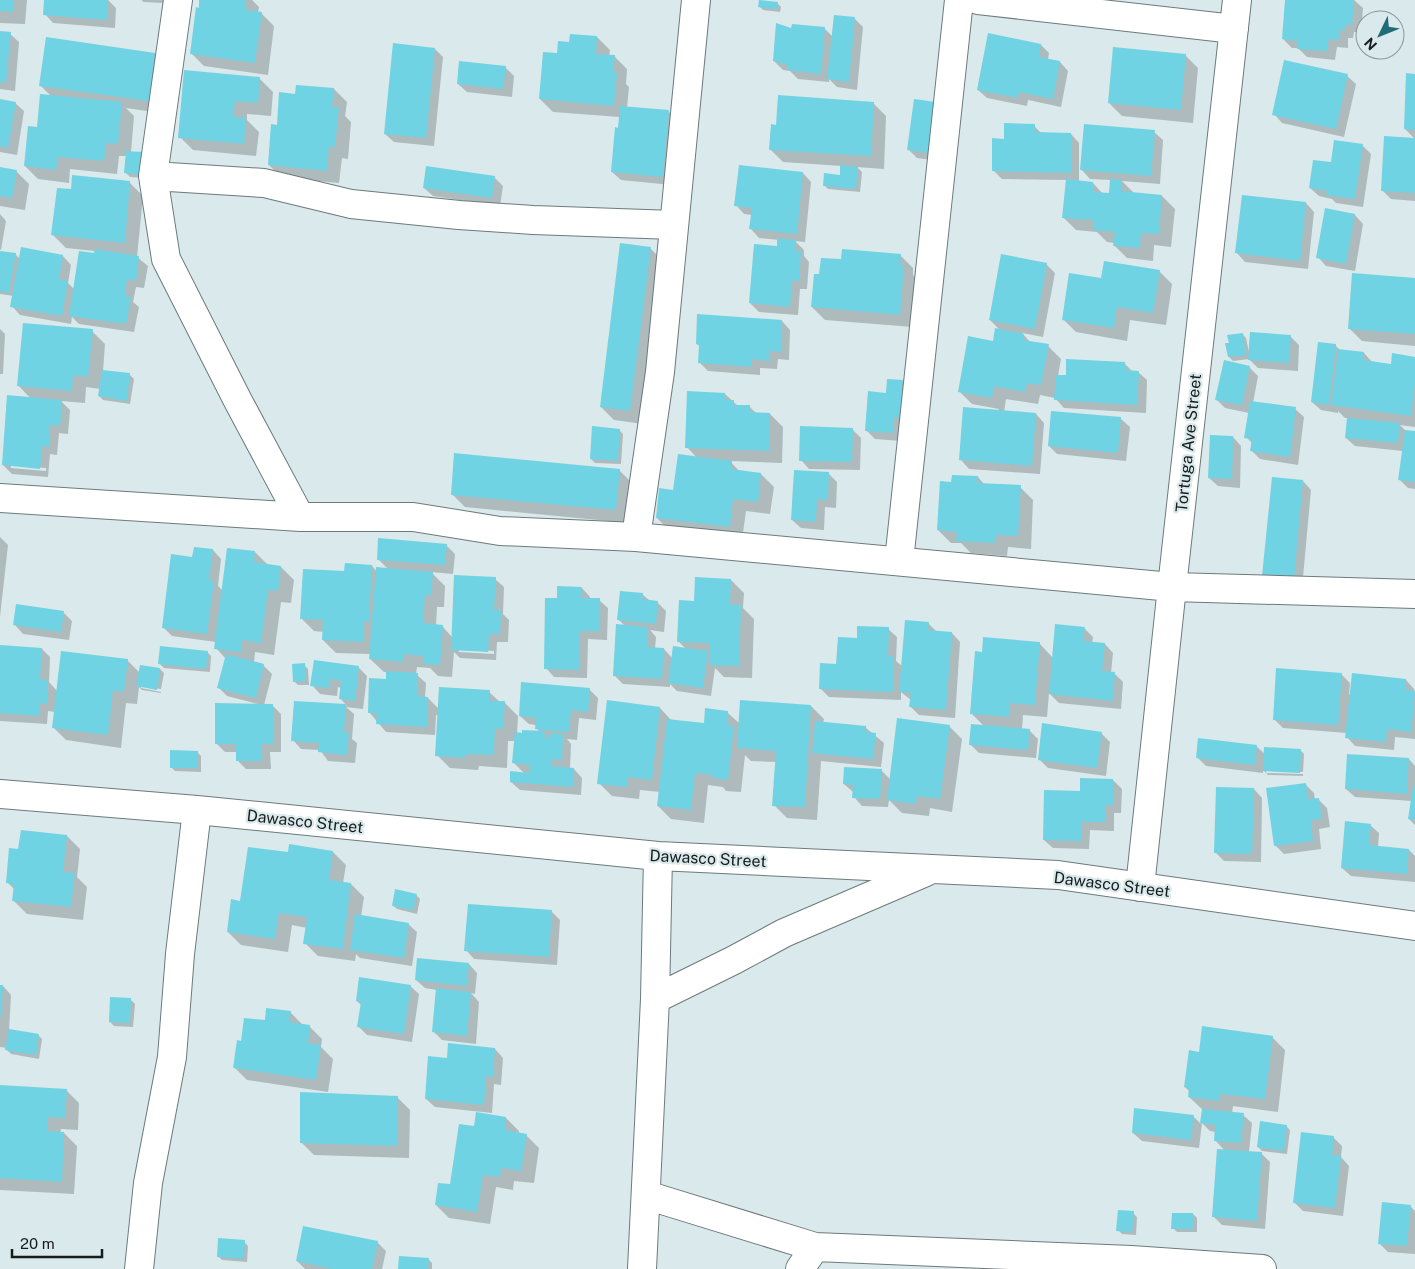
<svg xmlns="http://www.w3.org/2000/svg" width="1415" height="1269" viewBox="0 0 1415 1269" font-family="'Public Sans',sans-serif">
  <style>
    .shadow { fill: #0003; fill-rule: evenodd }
    .building { fill: #6fd3e3 }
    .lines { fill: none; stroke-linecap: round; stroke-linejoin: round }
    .minor-casing { stroke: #6d7a7c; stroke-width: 30 }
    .minor { stroke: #fff; stroke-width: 28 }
    .labels { text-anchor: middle; stroke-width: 4.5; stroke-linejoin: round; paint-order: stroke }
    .street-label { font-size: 16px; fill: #171c1d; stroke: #dae9eb }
  </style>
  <rect width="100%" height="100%" fill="#dae9eb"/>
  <path class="shadow" d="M0 0H27L25 24 0 23Z
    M46 0H108L116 8 115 28 53 23 45 14Z
    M142 0H164V3L143 2Z
    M201 0H252L259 7 258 13H261L274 26 268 75 204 66 191 53Z
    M1286 0H1354L1363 8 1361 32H1354L1353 38H1348V48L1337 47 1335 60 1307 57 1298 48H1292L1283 39Z
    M777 3 781 7 780 12 763 10 759 6Z
    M855 19 863 27 857 90 837 87 829 79V82L798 79 790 71 783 70 774 61 824 28 833 37Z
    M0 33 10 34 19 42 15 91 0 89Z
    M597 37 610 50 609 56H614L627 69 626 84 629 87 627 108 668 111 677 120 672 185 621 180 612 172 620 117 553 112 540 99 558 55 571 44Z
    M1041 45 1049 53 1048 60 1060 62 1068 71 1061 107 1028 100 1027 106 987 98 978 90Z
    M435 49 443 57 434 146 394 142 385 134Z
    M155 54 168 67 161 113 126 108 134 116 131 152 146 178 130 177 126 173 127 156H119L117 174 70 169 69 183 38 179 25 166 38 129 51 96 40 85Z
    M1185 55 1198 68 1193 123 1122 116 1109 103Z
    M505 67 514 76 512 97 467 92 458 84Z
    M1415 75V139L1405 129Z
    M1347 76 1356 84 1344 137 1282 123 1274 114Z
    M260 79 273 92 271 116 247 114V120L259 132 256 156 193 150 180 137Z
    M334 89 347 102 345 116 351 122 348 159 342 158 339 183 282 178 269 165 278 126 296 95Z
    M0 100 15 103 24 111 17 155 0 152Z
    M873 103 886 116 884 169 857 167 862 172 860 192 828 189 824 185 841 176 842 166 783 162 770 149 777 126Z
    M936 103 938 161 917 158 909 150Z
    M1034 126 1042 134H1071L1079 143V182L1093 183 1103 194 1110 195 1111 180 1090 179 1081 169 1154 132 1163 140 1160 184 1122 181 1134 193 1162 196 1175 209 1171 247 1154 245 1153 261 1127 258 1114 245 1115 243 1107 242 1097 232 1076 230 1063 217 1067 180 1002 179 993 170 1005 140Z
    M1415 139V201L1391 199 1382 190Z
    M1362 145 1371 154 1363 207 1336 203 1332 199 1319 196 1310 188 1332 164Z
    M0 168 16 171 29 184 25 210 0 206Z
    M803 173 811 182 805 242 795 241 804 250V256L809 262 807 289H800L798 315 759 312 750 303 778 247 779 240 759 238 751 229 752 215 744 214 736 205Z
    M73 176 130 183 143 196 137 257 148 266 144 288 136 287 133 302 139 307 134 332 79 324 72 317 71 324 20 315 12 306 14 296 0 294V252L15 254 20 259 63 256 71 265 68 283 74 289 95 251 66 248 53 235 72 191Z
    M494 177 503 186 500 206 433 196 424 188Z
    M1306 203 1314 212 1308 269 1245 262 1237 253Z
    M0 214 6 221 1 250 0 249Z
    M1355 215 1363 224 1355 271 1326 266 1318 257Z
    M650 248 663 261 643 424 614 420 601 407Z
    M900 255 913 268V275L917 279 913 327 825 320 812 307 820 276 842 261Z
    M1046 264 1055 273 1043 337 1022 333 1031 343 1048 346 1061 359 1058 376H1067L1125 364 1132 371 1138 372 1147 380 1146 413 1064 408 1055 398 1040 395 1038 404 1006 399 1004 412 1036 414 1044 423 1040 474 969 469 961 460 999 409 972 404 959 391 1001 331 990 320Z
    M1159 271 1172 284 1166 325 1130 320 1127 341 1076 332 1063 319 1102 280Z
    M1415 279V346L1362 341 1349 328Z
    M782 321 790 330 789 360 778 359 777 369 760 368V375L708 371 700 363 701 347 697 344Z
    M0 329 5 334 3 374H0Z
    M92 331 105 344 103 371 130 375 134 379 130 404 103 400 99 396 100 389 86 387 85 403 61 401 70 410 68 434 59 433 57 455 50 454 48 477 12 474 3 465 31 399 18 385ZM11 465 46 468V471L11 468Z
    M1242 334 1246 338 1249 352 1290 336 1299 345 1298 371 1258 368 1249 359 1233 361 1229 357 1230 344Z
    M1335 345 1341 351 1364 353 1373 363 1392 365 1415 358V427L1400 425 1406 431 1415 432V489L1408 488 1399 479 1403 451 1355 446 1346 438 1348 418H1345L1338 411V413L1321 410 1312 402Z
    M1249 367 1258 376 1253 403 1295 409 1304 417 1298 465 1260 459 1252 451 1253 444 1246 437 1249 413 1225 408 1217 400Z
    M902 381 911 390 901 441 875 439 866 430 887 394Z
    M725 394 738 406H749L756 413 770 414 783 427 782 463 730 461 740 472 761 474 774 487 770 514 746 511 742 540 670 531 657 518 697 458 687 447Z
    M1052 412 1121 419 1130 427 1126 461 1057 454 1049 446Z
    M852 429 861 438 860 470 809 469 801 460Z
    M619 430 623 434 621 464 595 463 591 459Z
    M1233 437 1241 446 1240 488 1218 486 1209 478Z
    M619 470 632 483 629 523 465 507 452 494Z
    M828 473 837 482 836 508 825 507 824 530 801 528 792 520Z
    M978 477 984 484 1020 487 1033 500 1031 549 1008 547 1007 556 971 553 961 543H951L938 530 952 483Z
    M1303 481 1311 490 1302 588 1272 585Z
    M0 537 8 545 0 617Z
    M446 545 455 554 453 574 431 572 445 586 444 607H437L436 626H442L452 637 495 579 504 587 503 614 509 620 508 642H497L496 660 460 658 454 652 452 677 438 676 430 668 417 667 416 674 426 683 425 698H428L439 709 489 692 500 702 505 703 518 716 517 734 540 732 536 728V725L529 724 520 716 589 689 598 698 596 720 579 718 577 740 567 739 571 744 570 769H574L582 778 581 795 520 790 511 782 525 774 514 763 516 741H508L507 768 479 766 478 770 450 768 437 755 439 715H436L435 735 386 732 369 712 387 680 388 672H384L370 659 371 654 336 653 323 640 324 632 314 631 301 618 345 572 372 566 377 572 388 569 378 559ZM459 649 494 651V654L459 652Z
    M213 550 221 559 218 586 223 591 255 552 268 565 281 567 294 580 291 603 281 602 274 655 255 652 254 663 263 665 272 674 264 705H272L281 714V752H270L271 769H246L237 760V752H225L216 743 258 704 227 696 219 688 226 659 216 648V642L172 636 164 628 193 558Z
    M731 580 744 593 743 608 754 619 752 678 724 677 715 668 711 696 677 691 670 684V687L623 684 614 675 625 626 618 619 642 594 650 601 657 602 666 611 664 632 650 630 656 637 655 648 664 649 672 658 686 649 678 641 695 603Z
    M582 588 590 597V599L599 600 608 608 607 640 588 639 587 678 554 677 546 668 558 600Z
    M63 612 72 621 69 640 23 634 15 625Z
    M928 623 937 632 952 633 960 642 955 718 919 715 911 707V700L901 692V700L829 697 820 688 858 639 888 629 897 637 896 661 903 667Z
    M1084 628 1093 637 1092 643 1105 644 1113 653 1111 673 1115 674 1123 682 1121 709 1059 703 1049 693 1047 717 1023 715 1022 730H1029L1038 739 1036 758 979 753 970 744 985 727 971 713 983 653 1039 643 1053 658Z
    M0 647 42 649 50 657 49 682 57 691 127 660 140 673 160 669 164 673 161 689 141 686V688L161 692V693L142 690 139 687 137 704 126 703 121 748 66 740 53 727 55 712 48 711 47 724 0 721Z
    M207 652 211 656 210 672 164 668 160 664Z
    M315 661 359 668 367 676 363 709 346 707 354 714 352 739 357 743 355 763 328 761 320 750 301 749 293 740 295 702 347 706 340 698 341 688 338 687 337 696 320 694 312 685Z
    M304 665 308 669 309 685H298L294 681Z
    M1341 674 1350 683 1349 695 1406 680 1414 689 1415 692V739L1395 737 1394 750 1355 746 1347 737V733L1283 728 1274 719Z
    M811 706 824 719 823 724 866 728 884 743 881 767 821 761 817 820 787 818 774 805 776 762 751 761 745 755 741 792 726 791 723 787 708 785 704 823 671 819 658 806 660 792 640 790 639 799 612 796 599 783 660 708 672 721 705 725 728 713 740 724Z
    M949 726 962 739 952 812 930 808 929 816 902 813 889 800 888 807 862 806 854 797 853 792 844 784 881 770 891 780Z
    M1101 733 1110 742 1106 776 1048 768 1039 759Z
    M1256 746 1265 754 1300 750 1304 754 1303 772 1266 770V773L1303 774V776L1268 775 1263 770V773L1206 766 1197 757Z
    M197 752 201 756V772L175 771 171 767Z
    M1409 759 1415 766V825L1409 819 1412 801 1355 797 1346 789Z
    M1113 780 1122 789 1121 813H1114V831L1090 830 1089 849 1053 848 1044 840 1081 792Z
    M1305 784 1314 793 1315 800 1318 799 1327 808 1330 827 1319 829 1321 849 1284 854 1275 845Z
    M1254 789 1262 798 1261 862 1224 861 1216 853Z
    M1370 825 1379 833 1378 847 1409 850 1415 856V882L1351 876 1342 868Z
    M67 836 80 849 77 877 87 887 83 920 27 914 14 901 15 890 7 882 19 850Z
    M333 852 346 865 343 883 351 884 364 897 361 917 408 924 417 932 412 966 360 958 356 954 355 961 318 956 305 943 307 928 292 925 288 952 241 945 228 932 241 902 289 854Z
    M416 895 420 899 417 914 397 909 393 905Z
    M552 912 560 920 557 965 474 959 466 950Z
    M469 964 477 973 475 994 471 993 479 1002 476 1044 442 1040 433 1031 437 990 425 988 416 980Z
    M0 986H3L11 995 9 1031 38 1035 42 1039 39 1059 11 1054 7 1050V1048L0 1047Z
    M410 986 419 994 412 1042 367 1035 359 1027 362 1006 357 1001Z
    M131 1000 135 1004 133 1027 114 1026 110 1022Z
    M290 1012 303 1025 309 1026 322 1039 321 1047 333 1059 328 1092 247 1080 234 1067 242 1042 266 1022Z
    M1272 1037 1285 1050 1278 1112 1233 1106 1232 1113 1243 1115 1252 1123 1249 1152 1261 1153 1270 1162 1265 1229 1222 1225 1214 1217 1225 1151 1215 1140 1216 1132 1210 1131 1202 1123 1199 1148 1142 1141 1133 1133 1193 1116 1201 1124 1203 1110 1189 1097 1190 1092 1185 1087 1200 1053Z
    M495 1049 503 1058 501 1085 494 1084 492 1113 435 1107 426 1099 448 1060Z
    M0 1086 66 1090 79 1103 78 1130 61 1129 60 1133H64L77 1146 74 1194 0 1190Z
    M397 1097 410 1110 409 1158 314 1155 301 1142Z
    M506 1118 519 1131V1134L526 1135 539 1148 534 1183 514 1181 513 1190 496 1187 490 1224 449 1218 436 1205 451 1186 475 1128Z
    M1286 1126 1290 1130 1287 1154 1262 1151 1258 1147Z
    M1333 1137 1342 1146 1341 1157 1349 1166 1343 1216 1303 1211 1294 1202Z
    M1410 1206 1415 1211V1254L1388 1252 1379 1243Z
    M1133 1213 1137 1217 1136 1235 1122 1234 1118 1230Z
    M1193 1214 1197 1218V1232H1177L1173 1228Z
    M244 1242 248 1246 247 1262 222 1260 218 1256Z
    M377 1242 386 1251 382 1269H305L297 1261Z
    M428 1259 432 1263V1269H399Z"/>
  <path class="building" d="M0 0H13V12L0 11Z
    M44 0H108L107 20 43 15Z
    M199 0H246L245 10 262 12 255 63 190 54 196 7 199 8Z
    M759 0 778 2 777 9 758 7Z
    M1285 0H1354L1352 25 1345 24V30H1340L1339 40 1329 39 1327 51 1297 49 1298 41 1282 39Z
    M834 15 855 17 849 82 827 79Z
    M776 23 791 28 792 24 825 27 821 74 788 70V65L773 61Z
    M0 31 11 32 6 83 0 82Z
    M988 33 1041 44 1039 57 1060 61 1053 99 1019 92 1018 98 977 90Z
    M570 34 597 36 596 54 615 55 613 73H617L614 106 539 99 543 52 557 53 558 41 569 42Z
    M46 37 155 53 149 101 39 86Z
    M393 43 435 48 426 138 384 134Z
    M1113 47 1186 54 1181 110 1108 103Z
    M1284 60 1348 74 1336 129 1272 115Z
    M459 61 506 66 503 89 457 84Z
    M184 70 260 77 258 103 235 101 233 117 246 118 244 144 178 138Z
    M1406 73 1415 74V130L1404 129Z
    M296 85 334 88 332 107 339 108 335 147 329 146 327 171 268 165 271 124 277 125 279 92 295 94Z
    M40 94 122 102 118 144 106 143 104 161 58 157 56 170 24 166 28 126 37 127Z
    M778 95 874 102 871 156 769 150 771 124 776 125Z
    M0 99 16 102 8 148 0 146Z
    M914 99 936 102 930 153 907 150Z
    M620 106 669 110 663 177 611 172 615 127 618 128Z
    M1004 123 1035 124V132L1071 133V173L992 171V138L1004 139Z
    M1084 124 1155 130 1151 176 1080 170Z
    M1384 136 1415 138V193L1381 191Z
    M1334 140 1363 144 1355 199 1326 195 1327 191 1309 188 1313 160 1331 162Z
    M126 151 143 152 142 175 124 173Z
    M739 165 803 172 797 234 749 229 752 208 734 206Z
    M840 165 858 167 856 189 823 186 824 173 840 175Z
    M426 166 495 176 492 198 423 188Z
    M0 167 17 170 12 198 0 196Z
    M72 175 130 181 125 243 51 235 57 188 71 189Z
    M1066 179 1093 182V192L1109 193 1110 179 1122 180 1121 191 1162 195 1159 234 1141 233 1140 248 1113 246 1115 232 1093 230V220L1062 218Z
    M1242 195 1306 202 1300 261 1235 253Z
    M1325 208 1355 214 1346 264 1316 258Z
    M777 238 796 240 795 251 801 252 799 281H792L790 307 749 303 754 244 777 246Z
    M620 243 651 247 630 411 600 407Z
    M21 247 63 255 59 280 68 281 62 316 10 307Z
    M95 249 139 256 136 281 127 279 125 296 131 297 126 324 69 316 79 251 94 253Z
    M842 249 901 254 900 265H904L900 315 811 307 814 274H819L821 258 841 259Z
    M0 251 16 253 9 293 0 291Z
    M1001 254 1047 263 1035 329 989 320Z
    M1104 261 1160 270 1153 313 1117 307 1114 328 1062 320 1069 273 1101 278Z
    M1352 273 1415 278V334L1348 329Z
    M697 314 782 320 781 352 770 351 769 361 752 359V367L698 363 699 345 696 344Z
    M23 323 93 329 88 377 73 375 72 391 17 386Z
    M995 328 1024 334 1023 340 1049 344 1041 385 1027 383 1025 392 994 386 992 398 958 392 968 336 993 341Z
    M1250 332 1291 335 1289 363 1248 360Z
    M1243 333 1246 355 1228 357 1225 343H1229L1227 335Z
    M1318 342 1336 344 1329 405 1311 402Z
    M1338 349 1364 352 1363 360 1391 364 1392 353 1415 357V384L1411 416 1331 405Z
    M1066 359 1125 362V370L1139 371 1137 405 1054 400 1056 375H1066Z
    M1224 360 1250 366 1242 405 1215 400Z
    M102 370 130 373 127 401 98 396Z
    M887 379 903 380 901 396H904L902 418H894L893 433 865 431 868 391 886 393Z
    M687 391 725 393V400H734V405H750V412L770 413 769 451 685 448Z
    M7 395 62 400 60 426 50 425 49 447 42 446 40 469 2 465Z
    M1250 401 1296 407 1290 457 1250 451 1252 439 1244 438Z
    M963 407 1036 413 1032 466 959 460Z
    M1051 411 1121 417 1118 453 1048 446Z
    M1347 418 1400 423 1398 443 1345 438Z
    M592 426 620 429 618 461 590 459Z
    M800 426 853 428 852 462 799 461Z
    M1405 430 1415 431V482L1398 480Z
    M1210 435 1233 436 1232 479 1208 478Z
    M454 453 620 469 616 510 451 495Z
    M678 454 732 461 731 469 761 473 758 502 733 499 730 527 656 518 659 488 673 490Z
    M794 470 829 472 828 500 817 499 816 522 791 520Z
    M952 475 978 476V483L1021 485 1018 536 995 535V543L956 541 957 532 937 530 940 481 951 482Z
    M1272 477 1303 480 1294 580 1262 576Z
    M378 538 447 544 445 565 377 560Z
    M194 547 213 549 209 580 214 581 207 634 162 628 171 554 192 557Z
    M227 548 255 551 254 562 281 566 278 591 268 590 261 643 242 640 241 652 214 649Z
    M345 563 372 565 369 622 364 621 363 642 322 640 323 620 300 619 303 569 344 571Z
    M376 567 433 572 431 595H425L423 623 443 625 440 665 424 664V656L404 654 403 662 369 659Z
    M454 575 496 577 494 610H501L500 634H489L488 652 451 650Z
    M695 577 731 579 730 604 741 605 739 666 710 665V643L677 642 679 600 694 601Z
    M557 586 582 587V598H600L599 631H580L579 670 544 669 545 598H557Z
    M620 591 643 593 642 599 658 601 656 624 617 620Z
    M16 604 64 611 61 632 13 625Z
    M905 620 929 622 928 630 952 632 946 710 909 707 911 693 899 692Z
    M616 624 648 627 647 647 664 648 662 679 613 676Z
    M1055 624 1085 627 1083 641 1105 643 1102 671 1115 672 1113 701 1049 694Z
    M857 626 889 627 888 656 894 657 893 692 819 689 820 663 836 664 838 637 857 638Z
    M983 637 1040 642 1035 705 1010 703V717L970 714 975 651 982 652Z
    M0 645 42 648 40 679 48 680 47 704 40 703 39 716 0 713Z
    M160 646 208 651 206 669 158 664Z
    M673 646 708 651 703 688 668 683Z
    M61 651 128 659 124 692 113 690 108 735 52 728Z
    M226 654 264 664 256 698 217 688Z
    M314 660 359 666 355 701 339 699 341 681 330 679 329 688 310 686Z
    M305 663 306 681 293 682 292 664Z
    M140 665 160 668 157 690 136 686Z
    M1276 668 1342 673 1338 725 1273 720Z
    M386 671 418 673 417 696 428 697 427 727 376 724 377 713H368L369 678 386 679Z
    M1352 673 1406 679 1405 690 1415 691 1411 732 1387 729 1386 742 1345 738Z
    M521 682 590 688 588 712 571 710 569 732 535 729 536 718 519 716Z
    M439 687 490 690 489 701H505L503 729 495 728 494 755 466 754 465 758 435 756Z
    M607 700 660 707 652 780 628 777 627 787 597 784Z
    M740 700 811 705 805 807 772 806 776 751 737 748Z
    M294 701 346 704 344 732 349 733 347 755 318 752 319 743 291 741Z
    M215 703 273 704V744H262V761H236V744H215Z
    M705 708 728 711 727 725 734 726 728 780 712 778 713 775 695 773 691 810 657 806 667 719 704 723Z
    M897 718 950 725 940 799 917 796 916 804 887 800Z
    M815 721 866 726V732L876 733 873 759 812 753Z
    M1042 723 1102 732 1097 768 1038 760Z
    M971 724 1030 729 1028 750 969 745Z
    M522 730 545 731 544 737 550 738V733L563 734 562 761 551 759V766L574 768 573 787 510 782V771L529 773 530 765 512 763 515 732 522 733Z
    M1198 738 1257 745 1255 765 1196 758Z
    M1264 747 1301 749 1300 773 1263 771Z
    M170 750 198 751V768H170Z
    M1347 754 1409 758 1407 794 1345 789Z
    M844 767 882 769 880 799 852 798 853 785 843 784Z
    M1080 778 1113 779V805H1106V822H1082L1081 841 1043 840 1044 790 1080 791Z
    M1306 783 1308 799 1319 798 1322 819 1311 820 1313 841 1274 846 1266 788Z
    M1413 786H1415V820L1408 819Z
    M1216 787 1254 788 1252 854 1214 853Z
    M1345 821 1371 824 1369 845 1409 849 1407 874 1341 868Z
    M21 830 67 835 63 872 75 873 71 907 12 901 14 884 6 883 9 848 18 849Z
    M289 844 333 851 329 880 351 883 343 949 303 944 307 917 279 913 275 939 227 932 231 899 240 901 248 847 288 852Z
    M395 889 417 894 413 910 392 906Z
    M468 904 552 910 549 957 464 951Z
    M355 914 409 923 404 958 350 950Z
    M417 958 469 963 467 986 415 980Z
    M359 977 411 985 404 1034 357 1027 361 1002 356 1001Z
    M0 985H3L1 1016H0Z
    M436 988 471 992 467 1036 432 1032Z
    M110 997 131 998 130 1023 109 1022Z
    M266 1008 291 1011 289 1022 310 1025 308 1043 321 1045 316 1080 233 1068 237 1040 241 1041 244 1018 265 1020Z
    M1202 1026 1273 1036 1265 1099 1220 1094 1219 1101 1188 1097 1189 1088 1184 1087 1189 1050 1199 1052Z
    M9 1029 39 1034 36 1055 5 1050Z
    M448 1043 495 1048 493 1077 486 1076 484 1105 425 1099 428 1056 447 1058Z
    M0 1085 67 1089 65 1118 48 1117 47 1131 64 1132 62 1182 0 1178Z
    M300 1092 398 1096 397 1146 300 1143Z
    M1134 1108 1194 1115 1191 1140 1132 1133Z
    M1202 1109 1244 1113 1241 1143 1214 1141 1215 1125 1200 1123Z
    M476 1112 506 1117 505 1130 527 1134 521 1171 501 1168 500 1177 483 1175 477 1212 435 1205 438 1183 450 1184 459 1124 474 1126Z
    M1260 1121 1287 1125 1284 1151 1257 1147Z
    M1301 1132 1334 1136 1332 1155 1341 1156 1335 1208 1293 1203Z
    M1217 1149 1262 1152 1257 1221 1212 1217Z
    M1382 1202 1411 1205 1407 1246 1378 1244Z
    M1118 1210 1134 1211 1132 1232 1116 1231Z
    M1172 1213H1193V1229H1171Z
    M303 1226 378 1241 372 1269H333L296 1261Z
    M218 1238 245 1240 244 1259 217 1257Z
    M399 1256 429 1258 428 1269H398Z"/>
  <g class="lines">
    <g class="minor-casing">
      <path id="minor" d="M178 0 153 176 166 259 238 401 300 517
        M978 0 1234 29
        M153 176 264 183 351 204 459 215 533 220 674 225
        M0 498 300 517H413L500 531 636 537 1172 587 1415 594
        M636 537 660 372 696 0
        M899 561 959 0
        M0 794 197 810 658 856 1058 875 1415 926
        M1140 887 1172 587 1237 0
        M655 999 734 960 784 933 926 872
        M646 1195 815 1247 1131 1260 1262 1269
        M139 1269 148 1183 172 1057 180 954 197 810
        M642 1269 655 999 658 856
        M800 1269 815 1247"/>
    </g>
    <use href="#minor" class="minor"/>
  </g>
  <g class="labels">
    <g class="street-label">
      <text transform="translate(1188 443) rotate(-84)" y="6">Tortuga Ave Street</text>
      <text transform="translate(305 821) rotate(6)" y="6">Dawasco Street</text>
      <text transform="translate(708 858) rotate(3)" y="6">Dawasco Street</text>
      <text transform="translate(1112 884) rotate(7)" y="6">Dawasco Street</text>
    </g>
  </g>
  <g transform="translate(1380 35) rotate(227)"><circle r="24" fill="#dae9eb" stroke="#8c9799"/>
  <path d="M0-4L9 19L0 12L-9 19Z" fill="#216b76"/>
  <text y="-8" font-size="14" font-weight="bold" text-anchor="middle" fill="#171c1d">N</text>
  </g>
  <path d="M12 1249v8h90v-8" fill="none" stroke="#171c1d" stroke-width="2.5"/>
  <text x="20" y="1249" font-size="15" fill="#171c1d" stroke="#dae9eb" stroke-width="4" paint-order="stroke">20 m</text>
</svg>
